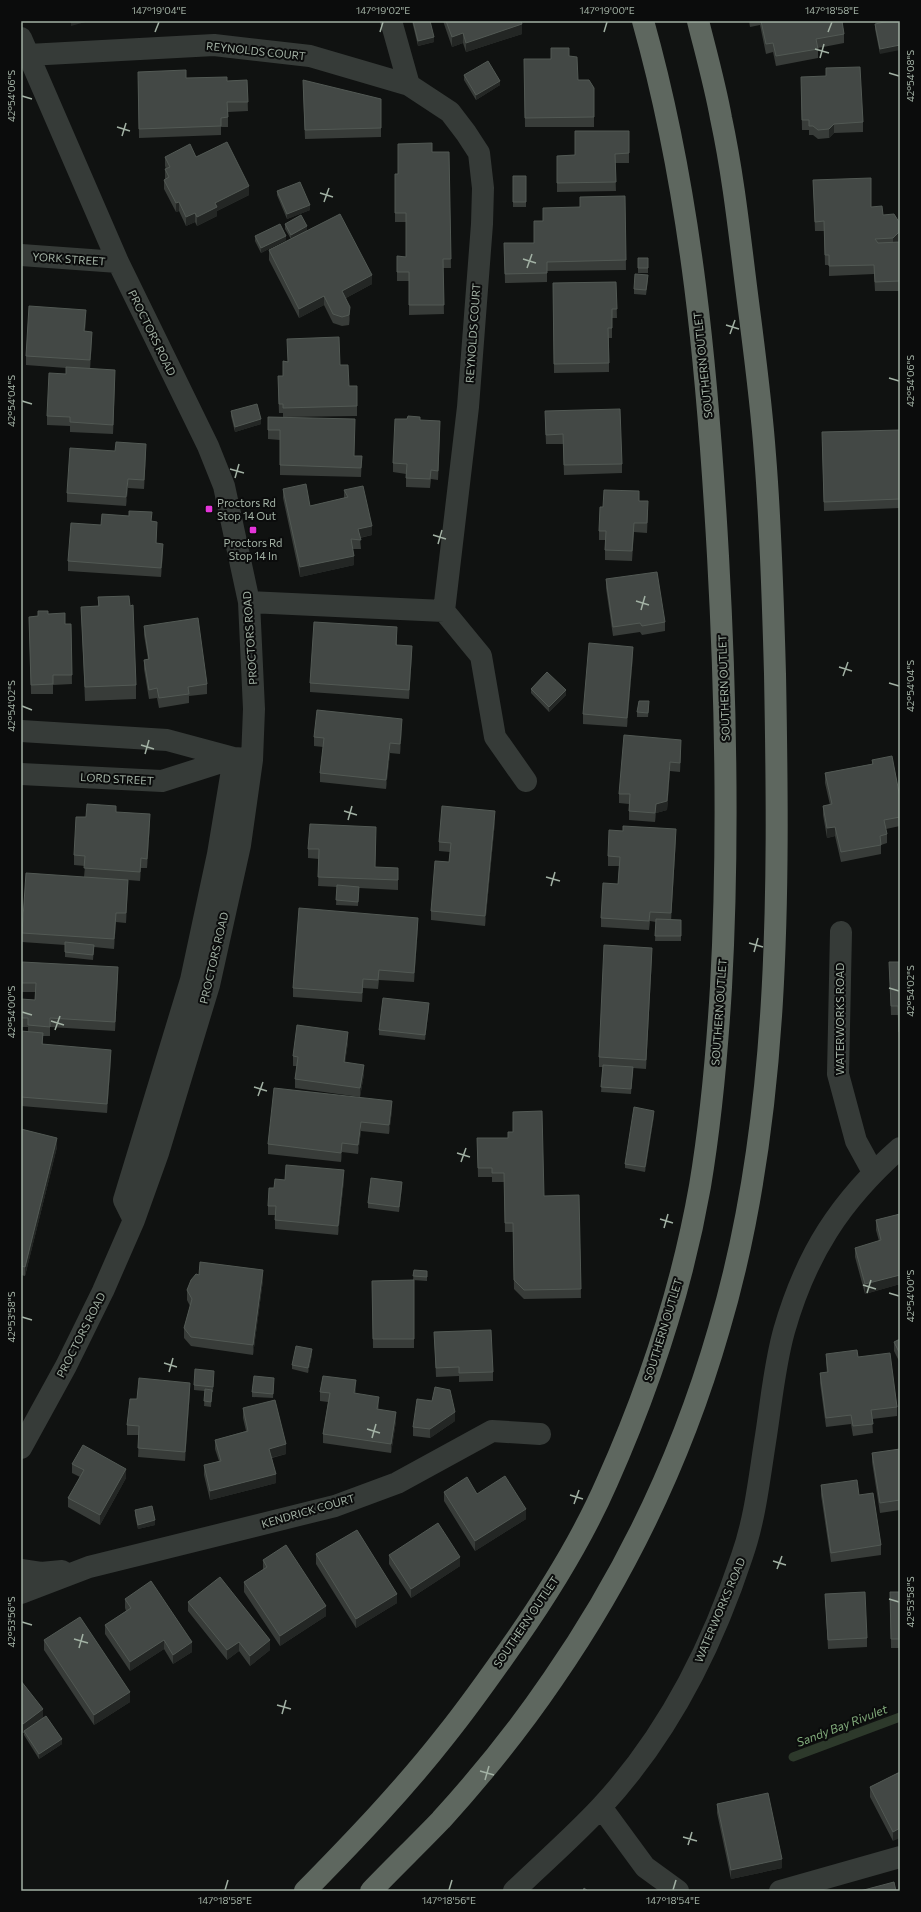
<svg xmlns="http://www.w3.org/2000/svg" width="921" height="1912" viewBox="0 0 921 1912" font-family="Commissioner,sans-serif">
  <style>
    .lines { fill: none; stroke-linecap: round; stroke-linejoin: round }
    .stream { stroke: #2d392b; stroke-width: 9 }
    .minor { stroke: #363b38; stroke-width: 22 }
    .highway { stroke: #5e675f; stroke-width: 22 }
    .wall { fill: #383c39 }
    .shaded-wall { fill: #232624 }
    .building { fill: #434845; stroke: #525954 }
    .ticks { fill: none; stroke: #a2b1a4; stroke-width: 1.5 }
    .poi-dot { fill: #e435d9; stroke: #0b0c0c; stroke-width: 1.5 }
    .labels { text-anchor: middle; stroke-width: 4; stroke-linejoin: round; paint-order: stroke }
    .street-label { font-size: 11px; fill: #a2b1a4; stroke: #0b0c0c }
    .poi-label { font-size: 11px; fill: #a2b1a4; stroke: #0b0c0c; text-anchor: start }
    .water-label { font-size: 12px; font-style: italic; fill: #81ab7b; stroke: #0b0c0c }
    .neatline { fill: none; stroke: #a2b1a4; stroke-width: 1.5 }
    .ticks-label { font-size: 10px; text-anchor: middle; fill: #a2b1a4 }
  </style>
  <rect width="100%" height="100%" fill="#101211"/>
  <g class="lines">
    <path class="stream" d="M793 1757 900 1717"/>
    <path class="minor" d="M391 21 409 85
      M21 38 118 262 208 446 224 486 249 602 254 709 252 760 240 845 209 985 158 1153 134 1220 103 1291 66 1366 21 1448
      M28 55 214 45 310 56 409 85 450 112 466 133 479 153 483 188 482 224 468 407 444 611 249 602
      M21 255 118 262
      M444 611 481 656 495 737 526 781
      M21 731 167 740 234 758 247 759
      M21 774 162 781 234 758
      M841 932 838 1074 856 1141 873 1172
      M134 1220 124 1200 191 980 218 854 234 758
      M21 1570 41 1573 62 1571
      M21 1593 89 1567 335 1506 397 1483 492 1431 540 1434
      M601 1807 645 1867 678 1891
      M514 1891C543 1863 574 1836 601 1807 667 1736 712 1647 742 1556 755 1519 759 1480 765 1442 771 1405 774 1367 784 1331 806 1254 840 1201 900 1148
      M780 1891 900 1857"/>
    <path class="highway" d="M305 1891C354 1841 403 1790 446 1735 471 1704 494 1671 517 1638 551 1589 583 1537 607 1482 649 1388 682 1288 700 1186 711 1120 717 1053 721 987 729 843 726 700 718 556 708 377 692 195 643 21
      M371 1891C394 1867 418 1844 441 1820 481 1776 519 1729 553 1679 627 1572 683 1454 719 1329 781 1120 779 891 775 674 773 601 771 528 765 455 761 398 753 342 746 286 739 230 733 174 721 118 715 85 706 53 698 21"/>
  </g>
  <path class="wall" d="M412 21H430L434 42 418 46Z
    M443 21H521L522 34 466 52 463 43 452 47Z
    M749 21H842L844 34V43L818 48V58L776 66 773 52 766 54 760 25 750 27Z
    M889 21 880 54 875 29V24Z
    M569 56 578 80 594 88V127H525L524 59H551Z
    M464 75 500 85 476 100 464 80Z
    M186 78 227 81 247 80 248 111 228 112V127H221V135L139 138 138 81Z
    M801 86 863 122V132L834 133 829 138 818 139 813 135H809V130H802Z
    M303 90 381 99V137L305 139Z
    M629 131V163H615L616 191 557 192V156L575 155Z
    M432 152H449L451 268H443L444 314 409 315V281H397V256L406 257V222H395V174H398Z
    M165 157H196L249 195 217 211V216L197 226 195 222 186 226 179 211 176 212 164 189V180L165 179V169H166L165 166Z
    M513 176H526V207H513Z
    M813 180 871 207 883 215 899 241 898 242H900V291H875L874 274 829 276V265H825L824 231H815Z
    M277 191 310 210 287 219 277 195Z
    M625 196 626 270 547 271V282L505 283 504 243H534L543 221 580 207Z
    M285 224 307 231 372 284 346 298 350 316 349 325 342 326 333 323 324 305 299 318 269 260V250L291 239 285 229Z
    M255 236 286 240 261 253 255 241Z
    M638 258H648V273H638Z
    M648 280 646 295 634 294V289Z
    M616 282 617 318H612V338H609V372L554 373 553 283Z
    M86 319 85 331 92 341 90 369 115 380 113 434 70 432V426L47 425V416L66 374V368L26 365V356Z
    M283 361 340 365 349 386H357V416L286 417 354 456H362L361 477 280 475V440L268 439V417H283V413H279L278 385V376H283Z
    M231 411 261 424 235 432 231 416Z
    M420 420 440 431 438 480 431 479 430 488 406 487V474L393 472V463Z
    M545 420 622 464V473L564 475 563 444H546Z
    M900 430V508L824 511 822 442Z
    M146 454 144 489 128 488 126 506 67 502V493Z
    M283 489 310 506 344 498V490L372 535 360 538 361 549H353L354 565 300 577 283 498Z
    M639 501 648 510 647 533 634 532 632 561 605 560V540H599V531L603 507Z
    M152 521 157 531 156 543 163 553 161 577 68 571V561L101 525Z
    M606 579 665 622V631L642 635 640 632 613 636 606 588Z
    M98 597 136 685V699L85 701 81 607 98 606Z
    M48 614 65 624H71L72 684 53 685V694H31L29 617 38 616Z
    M144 626 207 684V694L189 696V703L159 708 157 698 149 699 144 669V660L148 659 144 635Z
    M397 636V645L412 655 409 699 310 692V683Z
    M633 656 627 727 583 724V714Z
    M531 689 566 695 549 712 531 693Z
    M649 706 648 717H637V712Z
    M402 729 400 754 390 753 386 789 320 782V773L323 747 314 746V737Z
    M681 749 680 772 670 771 667 810 656 813 655 822 629 820V804L619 803V794Z
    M872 760 900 798V826L886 829 887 834V843L881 845V854L841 862 835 836 827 838 823 815V806L830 805 825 783V773L872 764Z
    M116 812 150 824 147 868H141L140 881 128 880 126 923 116 922 114 949 94 947 93 960 65 957V945L22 942V933L84 877 85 866 74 865V855L86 817Z
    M495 821 485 926 431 920V911L449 862 450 852 439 851V842Z
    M376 836 375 867 398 868V890L359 888 358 906 336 905 337 887 318 886 319 859 308 858V849Z
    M676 838 671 920H681V941H655L656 922 650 921 649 930 601 927V918L618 884 619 866H608V856Z
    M418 927 414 982 379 980 378 989 363 988 362 1002 293 997V988Z
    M652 957 646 1069 633 1068 631 1094 601 1092 603 1067H599V1057Z
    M889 962H900V1042H899L898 1015H891Z
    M21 974 118 977 115 1031 50 1027V1036H43V1044L111 1060 107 1113 21 1106V1031H28V1027H21V999L35 1000V992H21Z
    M429 1007 425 1040 379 1035V1030Z
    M348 1042 345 1062 364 1074 360 1097 295 1088V1079L297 1066H293V1056Z
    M392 1110 389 1134 361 1131 358 1154 342 1152 341 1162 268 1154V1144Z
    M654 1116 645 1172 625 1168V1164Z
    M21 1129 57 1147 25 1276 21 1275Z
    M477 1138 544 1196 579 1195 581 1298 524 1299 514 1289 513 1232H505L504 1182H492V1177H478Z
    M285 1180H344L338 1235 275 1229V1215H268V1206Z
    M402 1187 399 1212 368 1208V1203Z
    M900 1214V1284L865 1294 855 1257V1248L879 1241 876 1230V1220Z
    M414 1270 427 1271V1281L413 1280Z
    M199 1275 263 1280 253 1355 191 1346 184 1338V1328L190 1306 187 1300V1290Z
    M414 1280V1348H373L372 1281Z
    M434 1332 493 1372V1381L459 1382V1376L436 1377Z
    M900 1339V1363L894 1351V1342Z
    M312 1354 308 1373 292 1369V1365Z
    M826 1354 858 1357 897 1407V1416L872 1419 873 1433 853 1436 851 1424 826 1427 820 1383V1373H827L826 1363Z
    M214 1376 213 1392H212L211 1407 204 1406 205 1391 194 1390V1385Z
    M274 1382 273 1398 252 1397V1392Z
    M356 1390 355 1394 379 1406 378 1409 396 1421 391 1453 323 1443V1434L328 1402 320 1401V1392Z
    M190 1392 185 1461 138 1457 139 1435H127V1425L137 1399Z
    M243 1408 286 1454 272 1458 276 1483 210 1500 204 1475V1465L219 1461 215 1449V1440L246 1431 243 1418Z
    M455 1421 430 1438 413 1436V1427Z
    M900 1449V1510L880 1513 872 1462V1453Z
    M72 1464 126 1478 100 1525 68 1507V1498L80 1477 72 1473Z
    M821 1485 859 1495 881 1545V1555L831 1562 821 1495Z
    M444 1492 477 1494 526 1519 475 1551 444 1501Z
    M135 1510 155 1525 138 1529 135 1515Z
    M316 1554 397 1603 356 1628 316 1564Z
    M389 1555 460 1566 411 1598 389 1564Z
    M263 1560 326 1616 280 1646 244 1592V1582L263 1570Z
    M890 1592H900V1648H891Z
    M825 1594 867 1638V1647L828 1649Z
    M125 1599 192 1652 173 1664 164 1649 130 1671 105 1634V1625L126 1611 125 1608Z
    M188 1602 270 1650 250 1666 239 1651 227 1660 188 1611Z
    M44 1640 130 1702 94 1725 44 1650Z
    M21 1681 43 1718 62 1744 39 1759 24 1735V1733H23L21 1730Z
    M900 1772 893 1841 870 1797V1787Z
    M717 1804 782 1868 731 1879 717 1813Z"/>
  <path class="shaded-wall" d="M71 21H89L71 26Z
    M522 24V34L466 52V43Z
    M463 33V43L452 47V37Z
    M434 37V42L418 46V41Z
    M900 45V50L880 54V49Z
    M500 81V85L476 100V95Z
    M834 124V133L829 138V129Z
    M249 186V195L217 211V216L197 226V217L215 203Z
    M179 202V211L176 212V203Z
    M310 205V210L287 219V214Z
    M195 213V222L186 226V217Z
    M307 226V231L291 240V235Z
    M899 232V241L893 247V238Z
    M286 236V240L261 253V248Z
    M372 275V284L342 300V291Z
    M324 296V305L299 318V309Z
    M350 307V316L349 325V315Z
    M86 310V319L84 340V331Z
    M92 332V341L90 370V360Z
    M115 370V380L113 434V425Z
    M261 419V424L235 432V427Z
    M440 421V431L438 480V471Z
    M146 444V454L144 489V480Z
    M128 479V488L126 506V497Z
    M157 522V531L156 552V543Z
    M372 526V535L358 538V529Z
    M163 544V553L161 577V568Z
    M354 556V565L300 577V567Z
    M412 646V655L409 699V690Z
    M633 647V656L627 727V718Z
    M566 690V695L549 712V707Z
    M402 719V729L400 754V744Z
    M681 740V749L680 772V763Z
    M390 743V753L386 789V780Z
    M670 762V771L667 810 656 813 655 822 656 804Z
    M495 811V821L485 926V916Z
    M150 814V824L147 868V859Z
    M835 827V836L827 838V828Z
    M676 829V838L671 923V913Z
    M141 858V868L140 881V872Z
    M128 880V890L126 923V913Z
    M116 913V922L114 949V939Z
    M418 918V927L414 982V973Z
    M652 948V957L646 1069V1060Z
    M118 967V977L115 1031V1022Z
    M363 979V988L362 1002V993Z
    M429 1003V1007L425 1040V1035Z
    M348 1032V1042L344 1071V1062Z
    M111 1050V1060L107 1113V1104Z
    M364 1065V1074L360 1097V1088Z
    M392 1101V1110L389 1134V1125Z
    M654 1111V1116L645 1172V1167Z
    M361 1122V1131L358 1154V1145Z
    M57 1138V1147L25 1276V1267Z
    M342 1143V1152L341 1162V1153Z
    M344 1170V1180L338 1235V1226Z
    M402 1182V1187L399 1212V1207Z
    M263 1270V1280L253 1355V1345Z
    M900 1275V1284L865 1294V1284Z
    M312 1349V1354L308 1373V1368Z
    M356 1380V1390L354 1403V1393Z
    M190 1383V1392L185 1461V1452Z
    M379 1397V1406L377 1418V1409Z
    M396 1412V1421L391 1453V1444Z
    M455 1412V1421L430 1438V1429Z
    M286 1444V1454L269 1458V1449Z
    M126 1469V1478L100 1525V1515Z
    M276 1474V1483L210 1500V1491Z
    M526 1509V1519L475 1551V1541Z
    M155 1520V1525L138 1529V1525Z
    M460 1557V1566L411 1598V1589Z
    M397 1594V1603L356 1628V1619Z
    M326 1606V1616L280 1646V1636Z
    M164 1640V1649L130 1671V1662Z
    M270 1640V1650L250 1666V1656Z
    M192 1642V1652L173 1664V1655Z
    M239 1642V1651L227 1660V1650Z
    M130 1692V1702L94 1725V1715Z
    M43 1709V1718L24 1731 23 1733V1724Z
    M62 1739V1744L39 1759V1754Z
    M900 1828V1838L893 1841V1832Z
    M782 1859V1868L731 1879V1870Z"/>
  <path class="building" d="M413 21H430L434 37 418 41Z
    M446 21H521L522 24 466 43 463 33 452 37Z
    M761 21H842L844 34 816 39 818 49 776 56 773 43 766 44Z
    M889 21H900V45L880 49 875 24Z
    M551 48H569V56L577 57 578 80H589L594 88V117L525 118 524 59H551Z
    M488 61 500 81 476 95 464 75Z
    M860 67 863 122 834 124 829 129 818 130 813 126H809V120H802L801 77 826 76V68Z
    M186 70V78L227 77V81L247 80 248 102H227L228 117 221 118V126L139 129 138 72Z
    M303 80 381 99V128L305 130Z
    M575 131H629V153L615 154 616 182 557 183V156L575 155Z
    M227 142 249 186 215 203 217 207 197 217 195 213 186 217 179 202 176 203 164 180 169 177 165 169 170 167 165 157 190 144 196 157Z
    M432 143V152H449L451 259H443L444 305H409V272H397V256L406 257V213H395V174H398V144Z
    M513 176H526V202H513Z
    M871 178V207L882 206 883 215 894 214 899 222V232L893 238 875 239 878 243 900 242V281L875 282 874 265 829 266V255H825L824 221 815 222 813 180Z
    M300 182 310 205 287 214 277 191Z
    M625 196 626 260 547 262V273L505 274 504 243H534V221H543V208L580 207V197Z
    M340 214 372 275 342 291 350 307 349 315 342 317 333 314 324 296 299 309 269 250Z
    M301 215 307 226 291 235 285 224Z
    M280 224 286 236 261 248 255 236Z
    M638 258H648V268H638Z
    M635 274 648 275 646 290 634 289Z
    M616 282 617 309H612V328H608L609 363 554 364 553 283Z
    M29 306 86 310 84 331 92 332 90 360 26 356Z
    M339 337 340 365H348L349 386H357V406L283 408V404H279L278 376H283V361L288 362 287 339Z
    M66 367 115 370 113 425 70 422V417L47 416 49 373 66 374Z
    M257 404 261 419 235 427 231 411Z
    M620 409 622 464 564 465 563 434 546 435 545 411Z
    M408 416 420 417V420L440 421 438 471 431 470 430 479 406 478 407 464 393 463 395 419H407Z
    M268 417 355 419 354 456H362L361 468 280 465V430H268Z
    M900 430V499L824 502 822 432Z
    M116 442 146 444 144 480 128 479 126 497 67 493 70 448 115 451Z
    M306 484 310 506 348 497 344 490 363 486 372 526 358 529 361 540 351 539 354 556 300 567 283 489Z
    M604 490 639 491V501H648L647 523H634L632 551 605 550 606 531H599L600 507H603Z
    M129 511 152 512 151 521 157 522 156 543 163 544 161 568 68 561 71 523 101 525 102 514 129 516Z
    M657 572 665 622 642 626 640 623 613 627 606 579Z
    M129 596 130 606 133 605 136 685 85 687 81 607 99 606 98 597Z
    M38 611H48V614L65 613V624H71L72 675H53V684L31 685 29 617 38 616Z
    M198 618 207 684 188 687 189 694 159 698 157 688 149 690 144 660 149 659 144 626Z
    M314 622 397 627 396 645 412 646 409 690 310 683Z
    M589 643 633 647 627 718 583 714Z
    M547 672 566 690 549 707 531 689Z
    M639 701H649L648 713 637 712Z
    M317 710 402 719 400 744 390 743 386 780 320 773 324 738 314 737Z
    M624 735 681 740 680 763 670 762 667 801 656 804 655 813 629 811 630 794H619Z
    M892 756 900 798V817L884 820 887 834 880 836 881 845 841 852 835 827 827 828 823 806 832 804 825 773 873 764 872 760Z
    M87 804 116 806V812L150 814 147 859 141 858 140 872 84 868 85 856 74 855 76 817H86Z
    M442 806 495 811 485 916 431 911 435 861 449 862 451 843 439 842Z
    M310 824 376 827 375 867 398 868V880L318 877 319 849H308Z
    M623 826 676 829 671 913 650 912 649 921 601 918 603 883 618 884 620 857 608 856 609 830 623 831Z
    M26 873 128 880 126 913H116L114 939 22 933Z
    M337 885 359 887 358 902 336 900Z
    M299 908 418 918 414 973 379 970 378 980 363 979 362 993 293 988Z
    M656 919 681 920V936H655Z
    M65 942 94 945 93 955 65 952Z
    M604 945 652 948 646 1060 599 1057Z
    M22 962 118 967 115 1022 50 1018V1027L28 1025V1018H21V999L35 1000 36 983H21Z
    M889 962H900V1032H899L898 1006H891Z
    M383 998 429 1003 425 1035 379 1030Z
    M297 1025 348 1032 344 1062 364 1065 360 1088 295 1079 298 1057 293 1056Z
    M21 1031 43 1033 42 1044 111 1050 107 1104 21 1097Z
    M603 1065 633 1067 631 1089 601 1087Z
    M274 1088 392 1101 389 1125 361 1122 358 1145 342 1143 341 1153 268 1144Z
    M634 1107 654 1111 645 1167 625 1164Z
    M542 1111 544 1196 579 1195 581 1289 524 1290 514 1280 513 1223H505L504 1173H492V1168H478L477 1138H508V1132H513V1112Z
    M21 1129 57 1138 25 1267 21 1266Z
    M286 1165 344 1170 338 1226 275 1220 276 1206H268L269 1188H274L275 1179 285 1180Z
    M371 1178 402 1182 399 1207 368 1203Z
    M900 1214V1275L865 1284 855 1248 881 1240 876 1220Z
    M200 1262 263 1270 253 1345 191 1337 184 1328 192 1299 187 1290 191 1280 196 1274 199 1275Z
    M414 1270 427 1271V1277L413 1276Z
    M414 1280V1339H373L372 1281Z
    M491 1330 493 1372 459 1373V1367L436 1368 434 1332Z
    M900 1339V1354L894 1342Z
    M296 1346 312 1349 308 1368 292 1365Z
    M857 1350 858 1357 890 1353 897 1407 871 1410 873 1424 853 1426 851 1415 826 1418 820 1373 828 1372 826 1354Z
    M195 1369 214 1371 213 1387 194 1385Z
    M254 1376 274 1378 273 1394 252 1392Z
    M323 1376 356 1380 354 1393 379 1397 377 1409 396 1412 391 1444 323 1434 330 1393 320 1392Z
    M139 1378 190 1383 185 1452 138 1448 139 1426 127 1425 130 1399H137Z
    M435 1387 450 1390 455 1412 430 1429 413 1427 417 1399 432 1401Z
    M205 1389 212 1390 211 1402 204 1401Z
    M275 1400 286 1444 269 1449 276 1474 210 1491 204 1465 221 1461 215 1440 248 1431 243 1408Z
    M83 1445 126 1469 100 1515 68 1498 84 1470 72 1464Z
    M900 1449V1500L880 1503 872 1453Z
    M505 1476 526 1509 475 1541 444 1492 467 1477 477 1494Z
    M857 1480 859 1495 873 1493 881 1545 831 1553 821 1485Z
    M152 1506 155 1520 138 1525 135 1510Z
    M438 1523 460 1557 411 1589 389 1555Z
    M357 1530 397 1594 356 1619 316 1554Z
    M286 1545 326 1606 280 1636 244 1582 267 1567 263 1560Z
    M220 1577 270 1640 250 1656 239 1642 227 1650 188 1602Z
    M151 1581 192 1642 173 1655 164 1640 130 1662 105 1625 131 1608 125 1599Z
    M865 1592 867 1638 828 1640 825 1594Z
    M890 1592H900V1639H891Z
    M80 1617 130 1692 94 1715 44 1640Z
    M21 1681 43 1709 23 1724 21 1721Z
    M46 1716 62 1739 39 1754 24 1731Z
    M900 1772V1828L893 1832 870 1787Z
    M768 1793 782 1859 731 1870 717 1804Z
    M894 1882 896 1891H860Z
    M584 1888 588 1891H583Z"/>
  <path class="ticks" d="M155 32 159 22M380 32 383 22M604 32 607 22M828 32 832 22M815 49 829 53M820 58 824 44M889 73 899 76M22 96 32 99M117 127 130 131M122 136 126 123M320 193 333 197M324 202 329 188M523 259 536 263M527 268 532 254M726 325 739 329M730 334 735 320M889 378 899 381M22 401 32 404M230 469 244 473M235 478 239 464M433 535 446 539M438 544 442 530M636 601 649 605M641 610 645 596M839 667 852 671M843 676 848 662M889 683 899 686M22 706 32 710M141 745 154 749M145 754 149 740M344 811 357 815M348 820 352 806M546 877 560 881M551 886 555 872M749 943 763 947M754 952 758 938M889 988 899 991M22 1012 32 1015M51 1021 64 1025M55 1030 60 1016M254 1087 267 1091M258 1096 263 1082M457 1153 470 1157M461 1162 466 1148M660 1219 673 1223M664 1228 668 1214M863 1285 876 1289M867 1293 871 1280M889 1293 899 1296M22 1317 32 1320M164 1363 177 1367M169 1372 173 1358M367 1429 380 1433M372 1438 376 1424M570 1495 583 1499M574 1504 579 1490M773 1561 786 1565M777 1569 782 1556M889 1599 899 1602M22 1622 32 1625M74 1639 88 1643M79 1648 83 1634M277 1705 291 1709M282 1714 286 1700M480 1771 494 1775M485 1780 489 1766M683 1837 697 1841M688 1845 692 1832M225 1890 228 1880M449 1890 452 1880M673 1890 676 1880"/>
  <g class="poi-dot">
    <rect x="205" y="505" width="8" height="8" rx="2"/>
    <rect x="249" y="526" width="8" height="8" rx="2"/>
  </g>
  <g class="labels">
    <g class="street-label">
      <text transform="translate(256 51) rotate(6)" y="4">REYNOLDS COURT</text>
      <text transform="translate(69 259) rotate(4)" y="4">YORK STREET</text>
      <text transform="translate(152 333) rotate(64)" y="4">PROCTORS ROAD</text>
      <text transform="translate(473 333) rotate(-86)" y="4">REYNOLDS COURT</text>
      <text transform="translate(703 365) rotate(-96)" y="4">SOUTHERN OUTLET</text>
      <text transform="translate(250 638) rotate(-94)" y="4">PROCTORS ROAD</text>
      <text transform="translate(724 688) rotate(-92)" y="4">SOUTHERN OUTLET</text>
      <text transform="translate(117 779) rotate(3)" y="4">LORD STREET</text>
      <text transform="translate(214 958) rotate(-77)" y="4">PROCTORS ROAD</text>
      <text transform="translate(719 1012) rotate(-86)" y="4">SOUTHERN OUTLET</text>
      <text transform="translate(840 1019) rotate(-90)" y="4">WATERWORKS ROAD</text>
      <text transform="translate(663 1330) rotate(-73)" y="4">SOUTHERN OUTLET</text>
      <text transform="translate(81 1335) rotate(-63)" y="4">PROCTORS ROAD</text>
      <text transform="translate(308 1511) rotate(-16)" y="4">KENDRICK COURT</text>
      <text transform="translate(720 1610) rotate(-67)" y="4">WATERWORKS ROAD</text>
      <text transform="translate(526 1622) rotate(-56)" y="4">SOUTHERN OUTLET</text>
    </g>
    <g class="poi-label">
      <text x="217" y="507">Proctors Rd<tspan x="217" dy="13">Stop 14 Out</tspan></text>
      <text x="253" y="547" text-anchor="middle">Proctors Rd<tspan x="253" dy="13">Stop 14 In</tspan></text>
    </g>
    <g class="water-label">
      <text transform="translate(842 1726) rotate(-21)" y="4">Sandy Bay Rivulet</text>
    </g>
  </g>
  <rect width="921" height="1912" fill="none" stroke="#0b0c0c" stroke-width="44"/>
  <rect x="22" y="22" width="877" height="1868" class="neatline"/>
  <g class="ticks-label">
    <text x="159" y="14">147°19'04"E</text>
    <text x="383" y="14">147°19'02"E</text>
    <text x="607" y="14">147°19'00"E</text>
    <text x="832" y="14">147°18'58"E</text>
    <text transform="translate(910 76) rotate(-90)" y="4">42°54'08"S</text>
    <text transform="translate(11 96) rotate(-90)" y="4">42°54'06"S</text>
    <text transform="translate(910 381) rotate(-90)" y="4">42°54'06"S</text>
    <text transform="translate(11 401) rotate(-90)" y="4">42°54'04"S</text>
    <text transform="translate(910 686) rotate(-90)" y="4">42°54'04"S</text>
    <text transform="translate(11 706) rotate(-90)" y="4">42°54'02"S</text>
    <text transform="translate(910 991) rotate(-90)" y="4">42°54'02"S</text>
    <text transform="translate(11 1012) rotate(-90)" y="4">42°54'00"S</text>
    <text transform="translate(910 1296) rotate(-90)" y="4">42°54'00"S</text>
    <text transform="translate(11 1317) rotate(-90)" y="4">42°53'58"S</text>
    <text transform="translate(910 1602) rotate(-90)" y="4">42°53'58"S</text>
    <text transform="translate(11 1622) rotate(-90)" y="4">42°53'56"S</text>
    <text x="225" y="1904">147°18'58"E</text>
    <text x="449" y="1904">147°18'56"E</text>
    <text x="673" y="1904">147°18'54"E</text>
  </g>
</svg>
